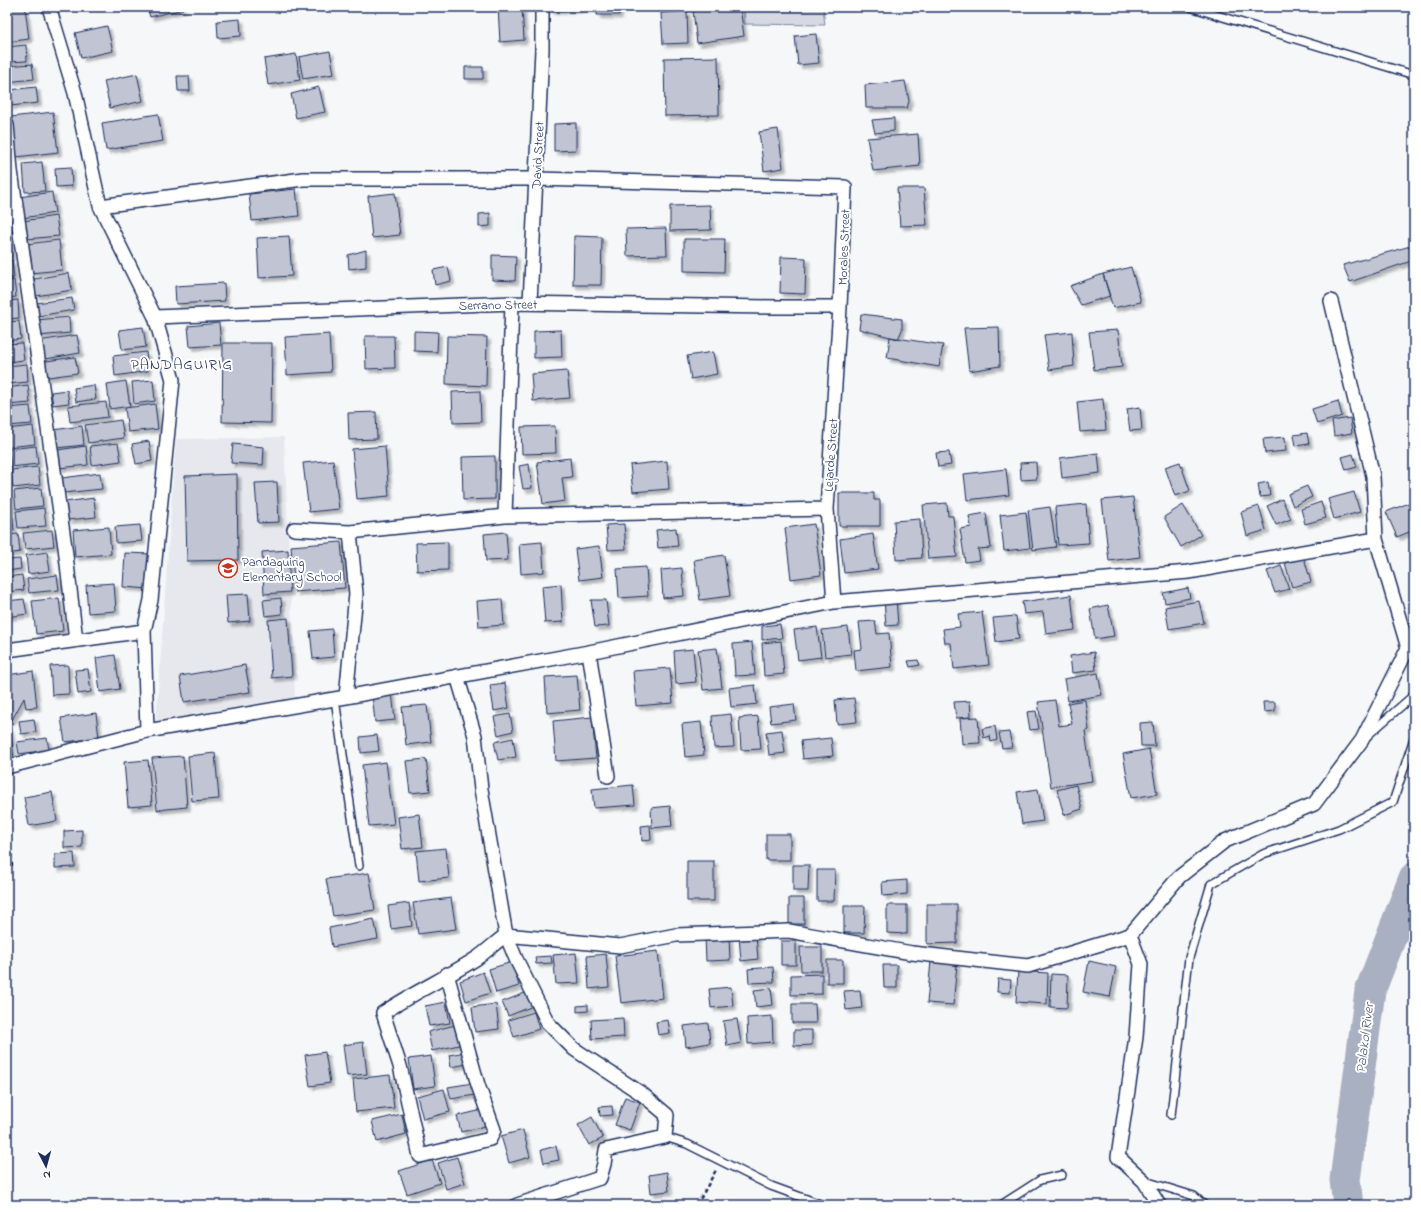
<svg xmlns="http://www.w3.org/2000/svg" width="1421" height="1212" viewBox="0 0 1421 1212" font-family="'Indie Flower',sans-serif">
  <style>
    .built { fill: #e6e8ee }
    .green { fill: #d6d9e2; stroke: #7884a0 }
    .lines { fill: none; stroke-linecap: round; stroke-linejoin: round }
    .river { stroke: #a9b0c1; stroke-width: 31 }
    .building { fill: #c0c4d3; stroke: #1b2f5e; filter: url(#shadow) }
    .lane-casing { stroke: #1b2f5e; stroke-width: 10 }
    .street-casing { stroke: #1b2f5e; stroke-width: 16 }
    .path { stroke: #1b2f5e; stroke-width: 2.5; stroke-dasharray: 4 3; stroke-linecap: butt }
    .lane { stroke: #fff; stroke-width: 7 }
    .street { stroke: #fff; stroke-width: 13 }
    .labels { text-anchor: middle; stroke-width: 4; stroke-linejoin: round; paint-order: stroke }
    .street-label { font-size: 13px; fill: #1b2f5e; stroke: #fff }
    .poi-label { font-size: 13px; fill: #1b2f5e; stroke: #fff; text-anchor: start }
    .water-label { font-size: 14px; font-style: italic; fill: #4d5c81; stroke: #fff }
    .quarter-label { font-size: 15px; letter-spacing: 1px; fill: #1b2f5e; stroke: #fff }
  </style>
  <defs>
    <filter id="shadow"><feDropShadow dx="3.5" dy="3.5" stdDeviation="1" flood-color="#0004"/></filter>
  </defs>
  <rect width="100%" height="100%" fill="#f6f7f9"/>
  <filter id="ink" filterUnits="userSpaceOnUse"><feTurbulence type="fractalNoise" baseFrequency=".025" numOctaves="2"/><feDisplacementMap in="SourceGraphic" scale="8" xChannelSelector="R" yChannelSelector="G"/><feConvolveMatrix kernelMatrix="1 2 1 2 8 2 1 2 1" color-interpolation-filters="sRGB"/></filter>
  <g filter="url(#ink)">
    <path class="built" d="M284 437 295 697 156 721 176 439Z"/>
    <path class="green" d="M744 7H823L825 25 744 24Z"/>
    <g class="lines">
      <path class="river" d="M1348 1205 1345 1180 1370 991 1414 878"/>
    </g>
    <path class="building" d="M7 7H25L29 39 7 42V16H8Z
      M147 7H182L183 9 150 17Z
      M498 7H522L524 40 500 42Z
      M551 7H592V8L551 11Z
      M597 7H619V15H597Z
      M721 7H740L744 36 697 43 693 11Z
      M687 11 688 43 663 44 661 13Z
      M240 19 241 36 218 38 217 21Z
      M107 26 113 51 81 58 75 33Z
      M816 34 819 63 798 65 795 36Z
      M26 45 27 61 7 62V47Z
      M330 51 334 74 303 79 299 57Z
      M296 54 300 80 268 85 264 59Z
      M718 57 719 115 665 116 664 58Z
      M32 64 34 79 7 82V66Z
      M465 67H483V79H465Z
      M137 74 143 101 110 108 104 81Z
      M177 76H189L190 91H178Z
      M905 81 909 101 907 108H866L865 85Z
      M36 87 38 103 10 106 9 90Z
      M319 87 325 112 296 118 291 94Z
      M53 112 58 152 16 157 11 117Z
      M158 114 163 141 106 150 102 123Z
      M894 118V131L875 133 872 120Z
      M576 123V150L554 151V124Z
      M778 129 783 168 764 171 759 132Z
      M918 134 920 166 873 171 867 138Z
      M42 162 45 191 25 192 23 164Z
      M71 167 72 186 56 187 55 168Z
      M897 188H924L927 225 900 226Z
      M296 189 299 216 252 221 249 194Z
      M52 192 55 213 22 218 19 197Z
      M395 193 400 235 372 238 368 196Z
      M710 205 711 230 670 231V206Z
      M490 213V226L479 227V214Z
      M56 216 59 236 26 239 23 221Z
      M666 228 667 255 627 256 626 229Z
      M289 236 292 276 259 278 257 238Z
      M574 236 602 237 601 285H573Z
      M684 239H725L724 272 684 271Z
      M59 240 62 270 30 273 27 244Z
      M7 241H10L11 258H7Z
      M1414 245V260L1350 282 1343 265Z
      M366 250V267L349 269 348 255Z
      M492 255 516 256 515 281 492 280Z
      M781 257 806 258 805 294 780 293Z
      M12 260 14 278 7 279V261Z
      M448 267 451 281 435 285 433 270Z
      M1131 267 1141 302 1113 308 1103 274Z
      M69 273 72 290 36 296 34 279Z
      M1103 274 1110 296 1081 305 1070 286Z
      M14 280 16 297 7 298V281Z
      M224 283 225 301 176 304 175 286Z
      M72 298 74 310 38 316 36 303Z
      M18 300 19 318 7 319V301Z
      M861 314 902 319V330L898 339 859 329Z
      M69 317 70 333 38 336 36 320Z
      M19 321 21 339 7 341V322Z
      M219 323 221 345 190 347 188 326Z
      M143 327 146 347 122 350 119 330Z
      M999 327 1000 366 969 371 964 328Z
      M561 330 562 357 534 358V331Z
      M1118 330 1122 367 1094 370 1089 332Z
      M414 331 438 332 437 352 414 351Z
      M1072 332 1074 366 1049 370 1044 335Z
      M329 334 331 372 287 375 285 337Z
      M77 335 80 353 40 360 38 341Z
      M365 336H394L395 368 366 369Z
      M447 336 487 337 486 386 446 384Z
      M890 337 943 345 939 367 887 358Z
      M22 343 24 360 7 362V344Z
      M223 343H272L271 423 222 422Z
      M146 352 148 371 115 376 113 356Z
      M713 352 717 374 691 379 687 356Z
      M75 357 78 373 41 378 39 362Z
      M27 364 28 382 7 384V366Z
      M567 371 570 398 533 401 531 374Z
      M153 380 155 401 134 404 132 382Z
      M126 381 130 406 110 409 107 384Z
      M28 385 30 403 7 405V388Z
      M94 385 96 399 76 402 74 388Z
      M67 390 69 403 53 405 51 392Z
      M480 391 481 422 453 423 452 392Z
      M1103 399 1106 430 1080 432 1077 402Z
      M1338 401 1342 416 1317 424 1312 409Z
      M106 402 108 417 70 422 68 406Z
      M155 404 158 429 128 432 125 408Z
      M30 406 32 424 7 426V408Z
      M1140 407 1142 430 1130 431 1127 409Z
      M376 412 377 439 349 440 348 413Z
      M1350 418 1352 433 1334 436 1332 421Z
      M121 420 124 438 88 443 85 425Z
      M33 426 35 444 8 447 7 429Z
      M82 426 84 445 56 448 53 430Z
      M555 426 556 453 522 454 521 427Z
      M1307 433 1309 444 1296 446 1294 435Z
      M1285 437 1286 451 1265 453 1263 439Z
      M149 441 152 461 136 464 132 444Z
      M118 443 121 461 92 465 90 446Z
      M233 444 264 447 263 465 231 463Z
      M36 446 38 464 11 467 9 449Z
      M86 446 88 465 59 468 57 450Z
      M385 446 389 496 357 499 352 449Z
      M949 452 951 465 938 467 936 453Z
      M1098 453 1100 473 1062 478 1060 458Z
      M1353 454 1357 467 1346 470 1342 457Z
      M495 456V499L463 500 462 457Z
      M570 458 572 477 562 478 565 501 543 504 537 462Z
      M333 460 339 509 309 512 303 463Z
      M667 461 669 489 633 492 630 465Z
      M1036 462 1037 479 1021 480 1020 463Z
      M1180 462 1190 491 1175 496 1165 467Z
      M529 464 532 488 523 489 519 466Z
      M38 467 40 485 13 488 11 470Z
      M1006 469 1009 495 967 500 964 474Z
      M100 473 102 489 64 493 62 478Z
      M237 474 238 560 187 561 185 476Z
      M277 482 279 522 258 523 255 483Z
      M1268 482 1270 496 1260 497 1258 484Z
      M1307 486 1312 497 1293 506 1288 494Z
      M41 488 43 506 16 509 14 491Z
      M10 492 12 510 7 511V493Z
      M1354 492 1360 512 1334 519 1328 499Z
      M839 493H874V500H880V526H839Z
      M1133 497 1140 557 1109 561 1102 500Z
      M94 498 96 517 68 520 65 502Z
      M1282 499 1291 519 1276 525 1267 506Z
      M1414 501V530L1397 537 1386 512Z
      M1321 502 1326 518 1305 524 1301 509Z
      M947 503 948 516H953L957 557 928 559 923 505Z
      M1086 504 1089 543 1058 545 1055 507Z
      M1183 505 1201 535 1181 547 1164 517Z
      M1259 506 1266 530 1247 536 1241 512Z
      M1050 507 1056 547 1033 550 1028 510Z
      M44 508 46 526 18 528 16 511Z
      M12 512 14 530 7 531V513Z
      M1026 512 1030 548 1004 551 1000 515Z
      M986 513 991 548 978 549 980 560 965 562 960 529 971 527 969 516Z
      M920 519 922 558 896 560 894 521Z
      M624 524 626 549 608 550 606 525Z
      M814 524 821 575 791 579 785 528Z
      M140 525 142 541 116 543 115 527Z
      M109 527 111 554 75 557 73 530Z
      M676 528 678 546 658 548 656 530Z
      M52 530 54 546 25 549 23 533Z
      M506 532 508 560 486 561 484 534Z
      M18 534 20 552 7 554V535Z
      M873 534 878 569 844 573 840 539Z
      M341 542 345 588 295 592 291 546Z
      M448 542V570L417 571 416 543Z
      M542 542 544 572 521 574 519 544Z
      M599 546 603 577 579 580 575 549Z
      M288 550 290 592 264 594 262 552Z
      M47 552 50 571 28 574 26 555Z
      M125 553 152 554 150 589 123 587Z
      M724 555 730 596 700 600 694 560Z
      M1304 558 1311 582 1292 587 1285 563Z
      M20 559 21 569 7 571V560Z
      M1281 566 1289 589 1275 593 1267 571Z
      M646 567 648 596 619 598 617 569Z
      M682 568 684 596 663 598 661 570Z
      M22 575 24 590 7 592V577Z
      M57 575 59 590 29 593 27 579Z
      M114 583 116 611 88 613 86 585Z
      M561 584 563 622 545 623 542 586Z
      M1188 588 1190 598 1165 603 1163 593Z
      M248 594 250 621 228 623 226 595Z
      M1071 595 1075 630 1046 634 1043 612 1024 614 1022 602Z
      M59 598 63 631 36 634 32 601Z
      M281 598 282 614 265 616 263 600Z
      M896 598 898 625 886 626 884 599Z
      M24 599 27 614 7 617V601Z
      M502 599 504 625 479 627 477 601Z
      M591 600H606L609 626 595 627Z
      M1199 601 1204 623 1169 629 1165 607Z
      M1108 605 1114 636 1095 639 1090 609Z
      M982 612 989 665 954 669 951 643H945L943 629 960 627 958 614Z
      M1016 616 1019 639 996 642 993 618Z
      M288 618 292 676 272 678 268 620Z
      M875 621 877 634 889 633 892 667 856 671 854 650 862 649 859 622Z
      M780 624 782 638 762 640V626Z
      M817 627 821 657 798 660 794 630Z
      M848 627 851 654 825 657 822 630Z
      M332 629 334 657 313 659 310 631Z
      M781 641 784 674 764 676 762 643Z
      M752 642 755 675 735 676 733 644Z
      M717 648 722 688 703 690 698 650Z
      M693 649 696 682 676 684 674 651Z
      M1094 652 1096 670 1072 673 1070 656Z
      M115 655 120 689 100 692 96 658Z
      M918 660 920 665 910 667 908 661Z
      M68 665 69 694 52 695 50 666Z
      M245 665 250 692 184 702 180 676Z
      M670 668 673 703 636 706 633 671Z
      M88 669 91 692 78 694 75 670Z
      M33 671 37 707 26 708 24 698 12 720 7 721V675Z
      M1098 673 1102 695 1068 701 1064 679Z
      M577 675 580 710 547 713 545 677Z
      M505 683 509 708 494 711 490 685Z
      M755 685 757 704 731 707 729 688Z
      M392 692 395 720 375 722 372 694Z
      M854 698 857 722 837 724 835 700Z
      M1055 700 1059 726 1072 724 1068 703 1085 700 1089 730 1085 731 1092 781 1051 787 1038 702Z
      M970 701 971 717 956 718 954 702Z
      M1263 702H1275V711L1264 712Z
      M794 704 796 720 771 723 769 707Z
      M427 705 431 742 406 745 402 707Z
      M1036 711 1039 729 1030 730 1027 712Z
      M96 713 99 738 65 742 61 718Z
      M510 714 513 731 498 735 494 717Z
      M731 714 734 747 714 748 712 716Z
      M758 716 761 749 741 750 739 718Z
      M592 717 596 758 556 761 553 721Z
      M978 717 980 743 962 744 960 718Z
      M34 719 36 732 21 734 19 721Z
      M701 722 704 755 685 757 682 724Z
      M1153 722 1155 746H1141L1140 723Z
      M995 726 997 740 991 742 990 736 984 738 982 729Z
      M10 729 14 758 7 759V730Z
      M782 730 785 753 769 755 766 732Z
      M1009 732 1012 747 1002 748 999 733Z
      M377 735 379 751 361 753 360 737Z
      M47 738 49 750 19 754 17 742Z
      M513 738 516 757 498 760 494 742Z
      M831 738 833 756 803 759 801 741Z
      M1149 749 1157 794 1131 798 1123 754Z
      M215 753 219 799 192 801 188 756Z
      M183 756 187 807 157 810 152 758Z
      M426 759 430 791 410 793 406 761Z
      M148 760 152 805 128 807 124 762Z
      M386 762 394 824 369 826 362 765Z
      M633 785 635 805 594 808 592 789Z
      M1076 785 1082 809 1064 815 1057 790Z
      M1038 789 1043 821 1022 824 1017 792Z
      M52 792 57 821 29 826 24 797Z
      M670 806 672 826 652 828 651 808Z
      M419 814 423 847 402 849 398 817Z
      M650 825 651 840 642 841 641 826Z
      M82 830V847L64 848V831Z
      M766 834H790V860H766Z
      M446 848 449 878 419 881 416 851Z
      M74 853 75 867 55 868V854Z
      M687 861H714V901H687Z
      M793 865H809L808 891H793Z
      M817 870H835L834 901H817Z
      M369 873 375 910 333 916 326 879Z
      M907 880V894L883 896 882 882Z
      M451 898 456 929 418 934 413 903Z
      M789 898H804V924H789Z
      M409 903 412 926 391 929 388 906Z
      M927 904H957V943L927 944Z
      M887 905H907V934L887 933Z
      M844 906H865L864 933H844Z
      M374 919 378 939 332 947 329 928Z
      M756 935 758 959 741 961 739 936Z
      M729 937 730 960 706 961 705 938Z
      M781 941H796V965H781Z
      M800 947H822V971H801Z
      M658 951 663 998 621 1003 615 956Z
      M576 953 579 983 556 984 553 955Z
      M606 954 609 987 589 989 587 956Z
      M551 956 552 963 536 964 535 957Z
      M827 960H843V983H827Z
      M931 961 957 964 953 1005 927 1003Z
      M1089 961 1116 967 1110 997 1083 992Z
      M512 962 519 986 496 993 489 969Z
      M883 965H897V988H884Z
      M773 967 774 982 749 983 748 969Z
      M1018 971 1048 973 1047 1004 1016 1002Z
      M483 972 490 993 466 1001 460 981Z
      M822 974V994L791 995V975Z
      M1051 974 1068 975 1067 1008 1050 1007Z
      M998 979 1011 980 1010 993 997 992Z
      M731 987 733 1006 711 1008 709 989Z
      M771 988 773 1005 756 1007 754 990Z
      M860 990 862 1008 846 1010 844 991Z
      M527 992 533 1006 508 1016 502 1002Z
      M446 1002 450 1023 429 1026 425 1006Z
      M496 1004 499 1029 475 1032 472 1007Z
      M792 1004H815L816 1023H792Z
      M588 1005V1011L577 1012V1006Z
      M534 1012 539 1029 514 1037 508 1020Z
      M772 1016 773 1042 748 1044 747 1018Z
      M623 1018 624 1037 592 1039 591 1020Z
      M737 1019 741 1043 727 1046 723 1021Z
      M668 1020 670 1033 658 1035 656 1022Z
      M708 1023 710 1043 686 1047 684 1026Z
      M459 1024 463 1044 432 1051 428 1032Z
      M794 1030H812V1045L794 1046Z
      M363 1042 367 1074 347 1076 343 1045Z
      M325 1052 330 1083 310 1086 305 1055Z
      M465 1052 467 1064 451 1067 449 1055Z
      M431 1056 435 1086 413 1089 409 1059Z
      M390 1075 394 1108 356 1112 353 1079Z
      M473 1083 475 1095 451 1099 448 1087Z
      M444 1089 450 1112 423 1119 417 1096Z
      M625 1097 640 1102 630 1130 615 1125Z
      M612 1106 613 1115 600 1116 599 1107Z
      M482 1110 485 1126 461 1132 457 1116Z
      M402 1114 406 1134 377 1142 372 1121Z
      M592 1117 603 1138 589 1145 578 1125Z
      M523 1130 530 1157 509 1163 501 1136Z
      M556 1146 559 1160 544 1163 541 1150Z
      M457 1157 465 1183 446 1189 438 1163Z
      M432 1160 440 1183 407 1194 399 1171Z
      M667 1172 669 1191 651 1193 649 1175Z"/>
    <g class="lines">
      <g class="lane-casing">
        <path id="lane" d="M1190 7 1414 75
          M335 699 359 866
          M1368 735 1414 695
          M1171 1115 1189 958 1211 884 1263 854 1339 829 1393 802 1414 738
          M665 1137 687 1144 771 1186 823 1205
          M1145 1181 1194 1196 1204 1205
          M1001 1205 1040 1180 1062 1175"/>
      </g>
      <g class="street-casing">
        <path id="street" d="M49 7 75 93 100 206 155 317 173 380 151 600 144 631 147 731
          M7 125 11 171 65 547 76 640
          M100 206 303 179H536L845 187 840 307 827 509 834 602
          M1331 301 1373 476 1376 539
          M530 303 542 50V7
          M155 317 512 303 777 307H840
          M505 516 512 303
          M294 529 350 532 505 516 827 509
          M7 650 144 631
          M589 652 608 776
          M346 697 356 594 350 532
          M7 767 147 731 346 697 589 652 834 602 1189 572 1376 539 1408 648 1362 740 1314 804 1225 841 1179 877 1130 935
          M447 974 478 1085 494 1130 490 1139 420 1156 400 1066 383 1013C413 993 446 978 477 958 487 951 496 942 506 935L481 789 475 736 457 676
          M517 1205 600 1178 604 1164 606 1150 665 1137 667 1115 642 1094 574 1049 548 1023 516 959 506 935 620 946 676 935 789 931 912 953 1028 966 1130 935 1141 964 1136 1037 1118 1157 1144 1181 1159 1205"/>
      </g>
      <path class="path" d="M7 792 12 868
        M697 1205 716 1170"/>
      <use href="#lane" class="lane"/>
      <use href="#street" class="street"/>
    </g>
  </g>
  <defs>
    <g id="school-ring" transform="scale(1)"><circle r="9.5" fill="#fff" stroke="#c8321e" stroke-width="1.5"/><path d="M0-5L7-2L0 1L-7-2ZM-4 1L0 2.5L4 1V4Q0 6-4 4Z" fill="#c8321e"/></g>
  </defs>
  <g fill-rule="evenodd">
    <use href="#school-ring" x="228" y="568"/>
  </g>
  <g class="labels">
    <g class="street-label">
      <text transform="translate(537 155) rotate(-87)" y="5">David Street</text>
      <text transform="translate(843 247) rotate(-88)" y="5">Morales Street</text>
      <text transform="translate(498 304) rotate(-1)" y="5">Serrano Street</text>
      <text transform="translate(830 455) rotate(-86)" y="5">Lejarde Street</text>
    </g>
    <g class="poi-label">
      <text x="242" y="566">Pandaguirig<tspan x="242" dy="15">Elementary School</tspan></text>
    </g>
    <g class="water-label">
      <text transform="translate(1364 1038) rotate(-83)" y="5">Palakol River</text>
    </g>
    <g class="quarter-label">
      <text x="182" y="369">PANDAGUIRIG</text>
    </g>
  </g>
  <rect width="1421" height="1212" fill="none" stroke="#fff" stroke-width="24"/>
  <rect x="12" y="12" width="1397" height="1188" fill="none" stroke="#1b2f5e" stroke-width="1.5" filter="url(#ink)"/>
  <g transform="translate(46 1166) rotate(174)" stroke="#ffffff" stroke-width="3" paint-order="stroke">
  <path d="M0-3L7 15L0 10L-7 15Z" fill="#1b2f5e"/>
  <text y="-6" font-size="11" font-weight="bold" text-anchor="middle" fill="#1b2f5e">N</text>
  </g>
</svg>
